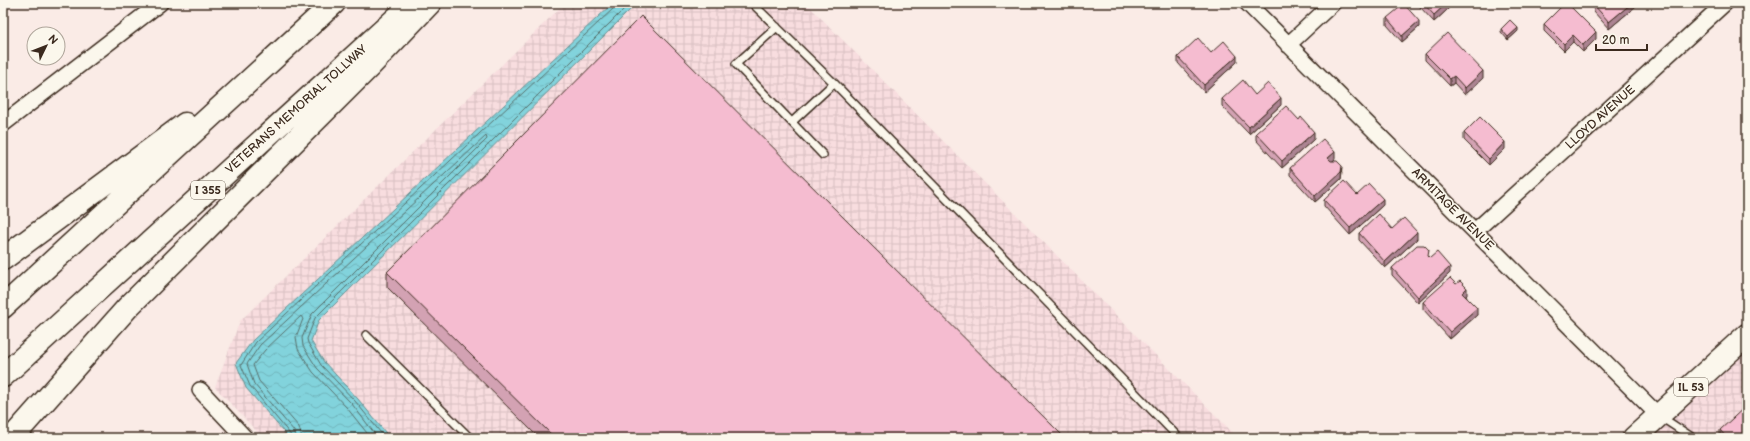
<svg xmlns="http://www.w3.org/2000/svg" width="1750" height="441" viewBox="0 0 1750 441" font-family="'Balsamiq Sans',sans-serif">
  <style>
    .industrial { fill: url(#industrial-grid) }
    .water { fill: url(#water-waves); stroke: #668f90 }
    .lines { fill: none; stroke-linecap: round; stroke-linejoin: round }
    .shore { stroke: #576e6a; stroke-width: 1 }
    .service-casing { stroke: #3b2a1e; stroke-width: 10 }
    .minor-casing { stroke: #3b2a1e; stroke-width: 18 }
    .primary-casing { stroke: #3b2a1e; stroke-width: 25 }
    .motorway-casing { stroke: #3b2a1e; stroke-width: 25 }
    .service { stroke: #fbf7ec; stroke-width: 7 }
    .minor { stroke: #fbf7ec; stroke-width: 15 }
    .primary { stroke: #fbf7ec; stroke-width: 22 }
    .motorway { stroke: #fbf7ec; stroke-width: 22 }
    .wall { fill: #d3a2b3; stroke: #3b2a1e }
    .shaded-wall { fill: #ac8492; stroke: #3b2a1e }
    .building { fill: #f5bcd0; stroke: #3b2a1e }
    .labels { text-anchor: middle; stroke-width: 3; stroke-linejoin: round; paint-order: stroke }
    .shield { fill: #fbf7ec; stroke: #75685c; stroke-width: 1 }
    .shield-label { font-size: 11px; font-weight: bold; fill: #3b2a1e }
    .street-label { font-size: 12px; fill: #3b2a1e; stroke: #fbf7ec }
  </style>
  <defs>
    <pattern id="industrial-grid" width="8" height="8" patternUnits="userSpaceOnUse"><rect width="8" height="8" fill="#f8dddf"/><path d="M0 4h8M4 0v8" fill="none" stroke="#d6bebf"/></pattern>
    <pattern id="water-waves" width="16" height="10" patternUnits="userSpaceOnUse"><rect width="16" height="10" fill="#82d3dc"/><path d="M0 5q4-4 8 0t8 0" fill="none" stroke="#71b5bc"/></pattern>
  </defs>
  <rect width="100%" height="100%" fill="#faebe6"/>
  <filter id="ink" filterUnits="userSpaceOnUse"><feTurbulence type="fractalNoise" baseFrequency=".025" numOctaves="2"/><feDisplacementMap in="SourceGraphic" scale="8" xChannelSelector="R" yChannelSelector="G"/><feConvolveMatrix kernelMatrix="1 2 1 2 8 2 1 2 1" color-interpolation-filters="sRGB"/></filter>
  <g filter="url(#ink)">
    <path class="industrial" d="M565 3H806L1238 438H263L215 387 240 321Z
      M1747 349V438H1650Z"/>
    <path class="water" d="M613 3H637L319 320 311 341 324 362 358 399 390 438H289L246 388 236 363 253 340Z"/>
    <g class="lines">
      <path class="shore" d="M291 438 290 434 250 386 241 365 256 342 614 8 616 3
        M296 438 294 431 254 384 247 364 260 345 486 136 487 139 312 314 302 338 303 346 317 368 352 404 378 438
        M302 438 299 427 259 381 253 365 265 350 301 316 303 319 296 337 298 349 313 372 347 408 371 438
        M385 438 355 401 321 365 308 343 307 339 315 318 630 3"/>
      <g class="service-casing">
        <path id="service" d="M754 5 834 83 1179 438
          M777 27 736 64 823 155
          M792 122 834 83
          M366 335 470 438
          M1661 417 1693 438"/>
      </g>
      <g class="minor-casing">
        <path id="minor" d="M1247 3 1659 416
          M1288 45 1333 3
          M3 124 160 3
          M1475 231 1725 3
          M200 390 245 438"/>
      </g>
      <g class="primary-casing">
        <path id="primary" d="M1634 438 1747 335"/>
      </g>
      <g class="motorway-casing">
        <path id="motorway" d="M3 259 185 124
          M3 307 334 3
          M3 376 412 4
          M12 438 128 307 370 66 430 3"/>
      </g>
      <use href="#service" class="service"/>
      <use href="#minor" class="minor"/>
      <use href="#primary" class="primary"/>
      <use href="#motorway" class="motorway"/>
    </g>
    <path class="wall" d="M1420 3H1448V9L1434 22 1420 7Z
      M1637 3V5L1609 29 1594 12V5Z
      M1387 18 1419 27 1402 42 1387 25Z
      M1544 24 1596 39 1583 52 1573 42 1564 51 1544 31Z
      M1501 29 1518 31 1508 40 1501 32Z
      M1211 53 1237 62 1204 92 1178 63V57Z
      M1425 54 1483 78 1465 95 1454 83 1450 86 1425 60Z
      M1255 95 1281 105 1249 134 1222 106V99Z
      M1256 133 1314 139 1282 168 1256 140Z
      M1464 133 1505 149 1489 165 1464 140Z
      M1335 159 1333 161 1342 172 1341 179 1315 202 1290 175V168Z
      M1357 195 1383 205 1350 235 1324 206V200Z
      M1392 229 1417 239 1385 268 1359 240V233Z
      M1429 257 1430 258 1450 273 1418 303 1392 275V268Z
      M387 272 1065 438H539L387 287Z
      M1456 284 1467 295 1466 296 1477 315 1450 339 1423 309V302Z
      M1720 430 1747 438H1720Z"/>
    <path class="shaded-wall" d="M1447 3H1448V9L1434 22V15Z
      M1632 3H1637V5L1609 29V22Z
      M1419 21V27L1402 42V36Z
      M1518 28V31L1508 40V37Z
      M1596 32V39L1583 52V45Z
      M1573 35V42L1564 51V44Z
      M1237 56V62L1204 92V85Z
      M1483 71V78L1465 95V88Z
      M1454 76V83L1450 86V79Z
      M1281 98V105L1249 134V127Z
      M1314 132V139L1282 168V161Z
      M1505 142V149L1489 165V159Z
      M1335 152V159L1328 165V158Z
      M1342 166 1341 179 1315 202V196Z
      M1383 199V205L1350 235V228Z
      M1417 232V239L1385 268V262Z
      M1450 267V273L1418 303V297Z
      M1467 288V295L1462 299V293Z
      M1477 308V315L1450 339V332Z"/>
    <path class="building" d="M1423 3H1447L1434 15Z
      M1565 3H1567L1596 32 1583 45 1573 35 1564 44 1544 24Z
      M1596 3H1632L1609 22 1594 5Z
      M1404 4 1419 21 1402 36 1387 18Z
      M641 16 1065 438H555L387 272Z
      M1510 20 1518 28 1508 37 1501 29Z
      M1447 33 1483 71 1465 88 1454 76 1450 79 1425 54Z
      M1198 38 1211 53 1224 41 1237 56 1204 85 1178 57Z
      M1243 80 1255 95 1268 83 1281 98 1249 127 1222 99Z
      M1286 106 1299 120 1301 117 1314 132 1282 161 1256 133Z
      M1480 117 1505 142 1489 159 1464 133Z
      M1323 139 1335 152 1328 158 1331 161H1337L1342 166 1341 172 1315 196 1290 168Z
      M1344 181 1357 195 1369 184 1383 199 1350 228 1324 200Z
      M1379 214 1392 229 1404 218 1417 232 1385 262 1359 233Z
      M1417 245H1424L1429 250 1428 256 1430 258 1437 252 1450 267 1418 297 1392 268Z
      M1450 278 1456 284 1460 281 1467 288 1462 293 1477 308 1450 332 1423 302Z
      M1747 405V438H1727L1720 430Z"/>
  </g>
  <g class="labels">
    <g class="shield">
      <rect x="191" y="181" width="34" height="18" rx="3"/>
      <rect x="1674" y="378" width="34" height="18" rx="3"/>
    </g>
    <g class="shield-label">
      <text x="208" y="194">I 355</text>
      <text x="1691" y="391">IL 53</text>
    </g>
    <g class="street-label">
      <text transform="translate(296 109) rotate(-42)" y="4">VETERANS MEMORIAL TOLLWAY</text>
      <text transform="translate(1600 117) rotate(-42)" y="4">LLOYD AVENUE</text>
      <text transform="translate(1453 209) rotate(45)" y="4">ARMITAGE AVENUE</text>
    </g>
  </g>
  <rect width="1750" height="441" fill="none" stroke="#fbf7ec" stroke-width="16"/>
  <rect x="8" y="8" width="1734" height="425" fill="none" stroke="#3b2a1e" stroke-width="1.5" filter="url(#ink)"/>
  <g transform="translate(46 46) rotate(47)"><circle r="19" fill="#fbf7ec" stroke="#aea59a"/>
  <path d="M0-3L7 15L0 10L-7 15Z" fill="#3b2a1e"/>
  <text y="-6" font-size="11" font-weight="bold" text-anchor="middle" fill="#3b2a1e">N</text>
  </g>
  <path d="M1596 44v6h51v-6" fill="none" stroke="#3b2a1e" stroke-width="2"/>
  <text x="1602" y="44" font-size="12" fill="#3b2a1e" stroke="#fbf7ec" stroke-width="3" paint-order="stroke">20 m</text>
</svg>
